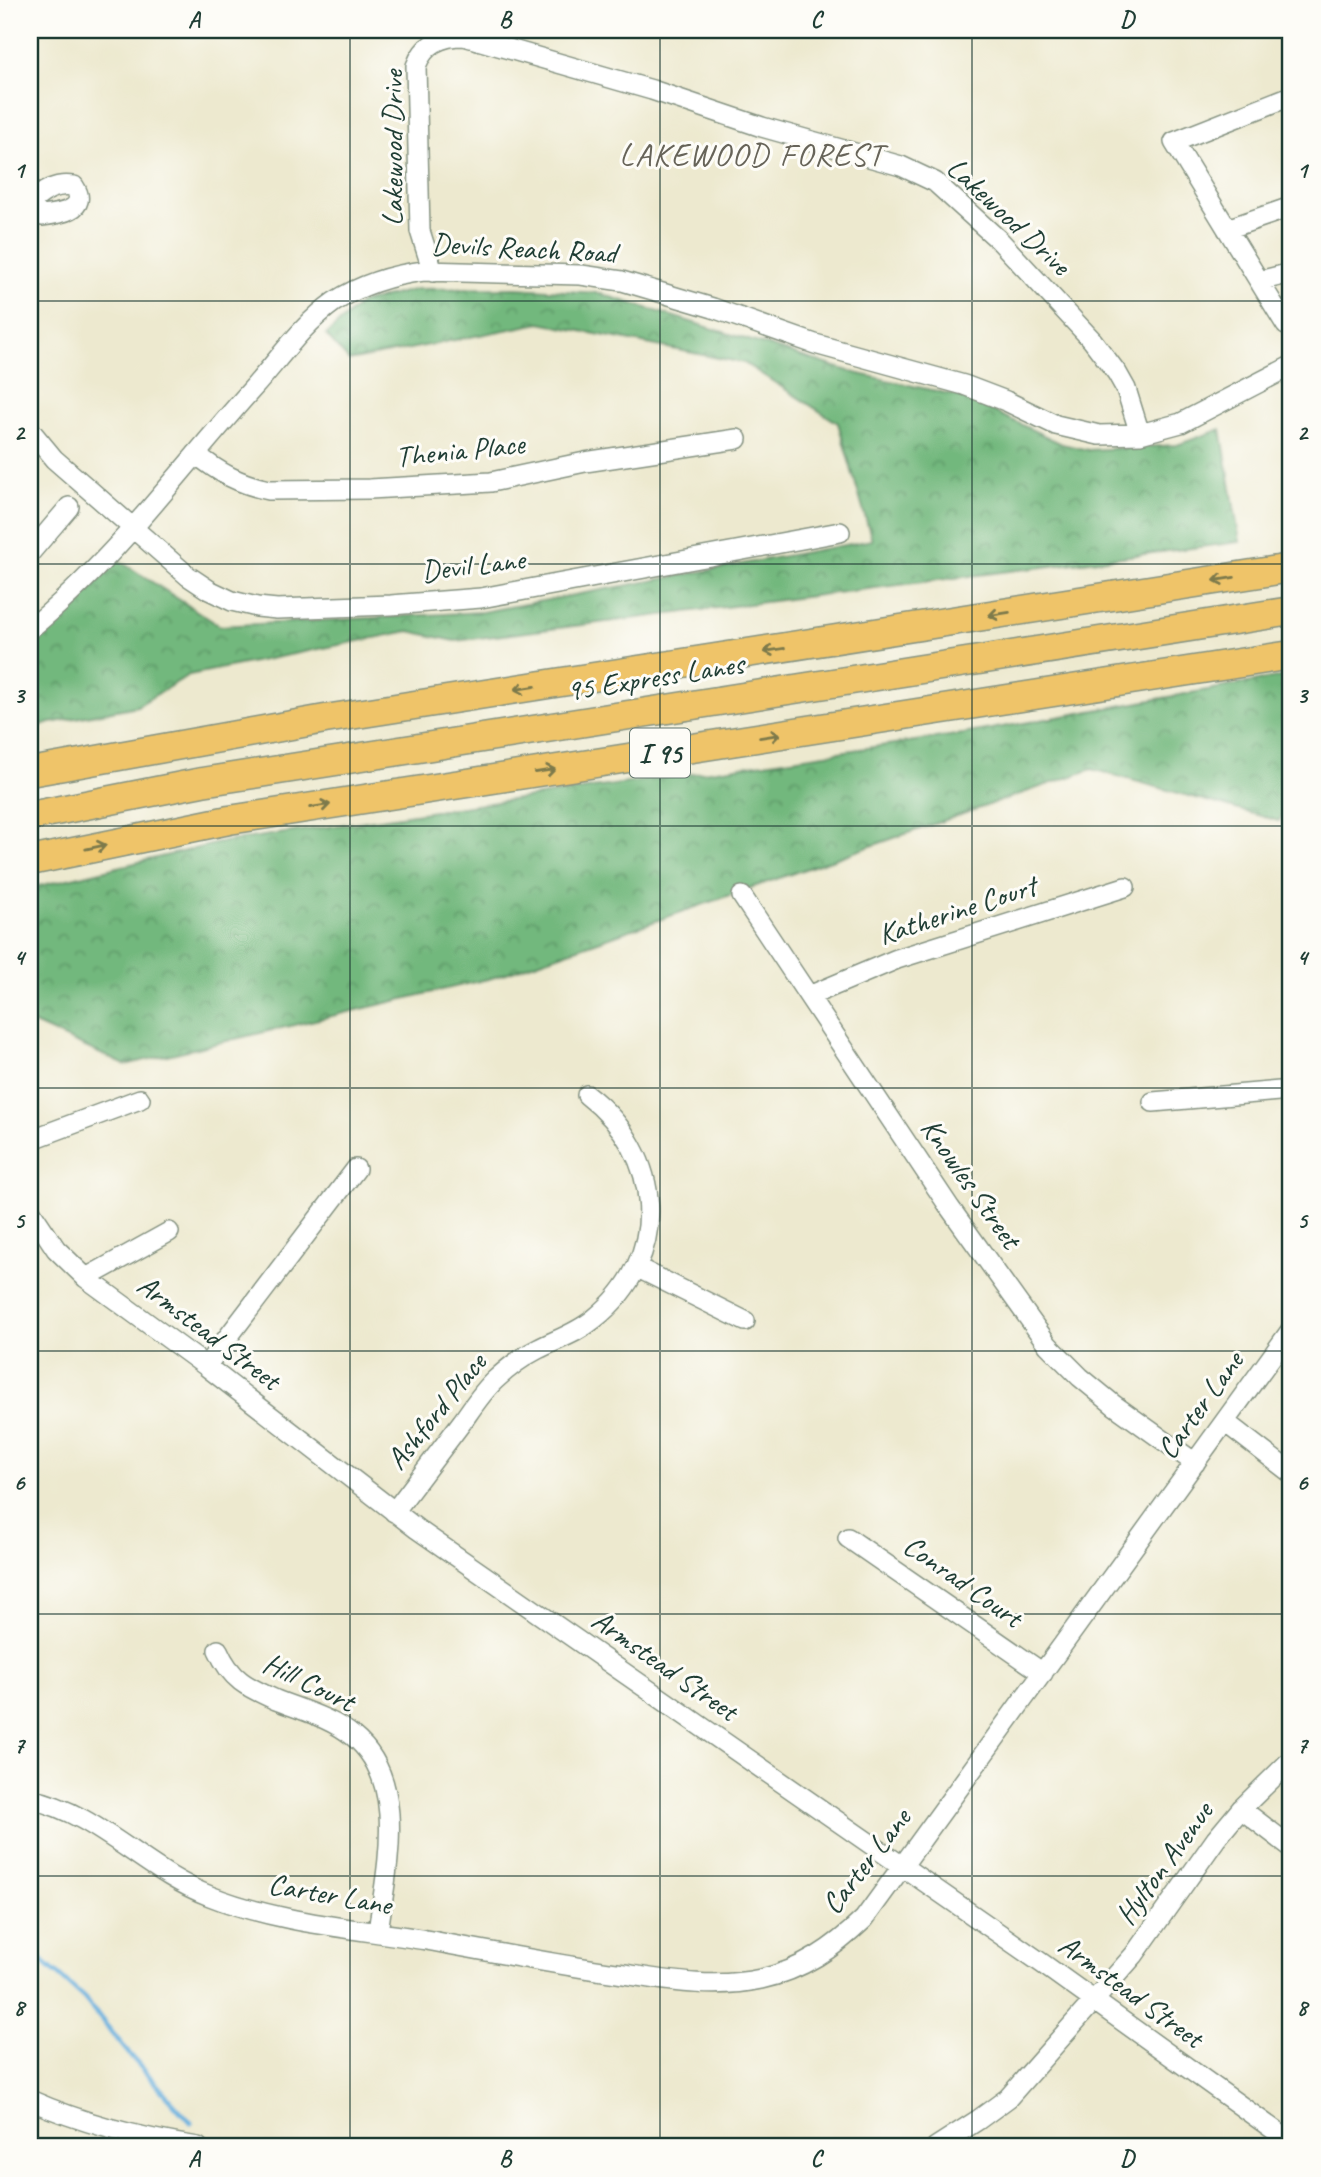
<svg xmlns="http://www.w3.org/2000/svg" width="1321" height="2177" viewBox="0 0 1321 2177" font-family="Caveat,sans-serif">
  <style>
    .forest { fill: url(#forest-crowns); stroke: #487a58; stroke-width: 2 }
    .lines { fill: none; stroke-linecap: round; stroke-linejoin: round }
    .stream { stroke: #65afdd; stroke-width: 5 }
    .minor-casing { stroke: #869382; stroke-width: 22 }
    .highway-casing { stroke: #869382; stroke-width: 31 }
    .minor { stroke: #fff; stroke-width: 19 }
    .highway { stroke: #efc469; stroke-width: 28 }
    .oneway { stroke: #7d7a4c }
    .grid { fill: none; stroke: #1f3d34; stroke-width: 2; stroke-opacity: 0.55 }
    .labels { text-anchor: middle; stroke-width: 6; stroke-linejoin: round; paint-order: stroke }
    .shield { fill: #fdfcf7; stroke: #62766e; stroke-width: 2 }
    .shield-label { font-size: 28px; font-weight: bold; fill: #1f3d34 }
    .street-label { font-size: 30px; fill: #1f3d34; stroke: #fdfcf7 }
    .neighbourhood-label { font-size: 32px; letter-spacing: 2px; fill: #676459; stroke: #fdfcf7 }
    .neatline { fill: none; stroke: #1f3d34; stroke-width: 2.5 }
    .grid-label { font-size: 23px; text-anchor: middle; font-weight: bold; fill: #1f3d34 }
  </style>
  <defs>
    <pattern id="forest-crowns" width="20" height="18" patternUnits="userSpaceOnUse" patternTransform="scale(1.75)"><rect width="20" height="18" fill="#72b87d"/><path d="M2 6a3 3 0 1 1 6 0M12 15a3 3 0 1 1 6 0" fill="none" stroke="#5d9767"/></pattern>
  </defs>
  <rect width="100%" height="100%" fill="#fdfcf7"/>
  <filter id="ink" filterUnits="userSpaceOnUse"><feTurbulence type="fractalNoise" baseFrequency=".0143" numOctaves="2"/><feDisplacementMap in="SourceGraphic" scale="14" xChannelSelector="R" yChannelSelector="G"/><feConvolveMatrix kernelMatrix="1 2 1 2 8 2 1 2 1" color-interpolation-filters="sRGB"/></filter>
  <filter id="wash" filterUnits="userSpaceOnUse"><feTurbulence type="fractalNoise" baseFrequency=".00686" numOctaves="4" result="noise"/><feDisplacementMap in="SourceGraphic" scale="28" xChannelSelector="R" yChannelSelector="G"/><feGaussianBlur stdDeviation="1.57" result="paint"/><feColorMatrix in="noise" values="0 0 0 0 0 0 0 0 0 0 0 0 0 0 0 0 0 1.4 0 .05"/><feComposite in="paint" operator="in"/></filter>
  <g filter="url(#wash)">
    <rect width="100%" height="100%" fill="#ede9cf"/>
    <path class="forest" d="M515 288 598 293 855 373 963 397 1062 444 1088 450 1177 445 1221 429 1240 542 455 641 409 631 189 675 137 706 30 727V641L74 606 118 560 220 626 482 612 872 540 838 423 744 363 540 323 349 361 326 335 361 303 417 289Z
      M1291 675V800L1279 821 1092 769 492 978 125 1065 30 1022V888L223 842 963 734Z"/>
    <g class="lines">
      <path class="stream" d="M30 1950 84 1998 131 2056 191 2123"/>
    </g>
  </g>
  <g filter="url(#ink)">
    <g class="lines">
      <g class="minor-casing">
        <path id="minor" d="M30 203C44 191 55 183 74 186 90 210 59 214 42 216L30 206
          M1227 229 1291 207
          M433 272 420 231 416 66C424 44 441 36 464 36L652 90 762 127 901 166 935 182 1000 241 1092 340 1117 373 1126 389 1140 434
          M1259 281 1291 273
          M1286 325 1174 142 1291 96
          M30 430 54 459 188 576 209 590 232 601 257 607 277 609 391 605 481 598 840 532
          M196 454C219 473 240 484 269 490L370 489 491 482 585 462 737 439
          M30 553 69 507
          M30 629C116 559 180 469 254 387 279 359 303 324 334 302 362 284 391 275 424 271L581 275 622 281 713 308 815 344 964 385 1006 401 1056 425 1099 435 1140 434 1181 423 1291 366
          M742 896 950 1208 1048 1345 1080 1377 1114 1405 1195 1463
          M809 996 897 959 1125 887
          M1153 1102 1291 1090
          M30 1140 140 1099
          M30 1210 56 1249 86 1278 206 1366 417 1529 1043 1964 1291 2142
          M638 1268 745 1321
          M86 1278 169 1232
          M206 1366 356 1169
          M1225 1422 1291 1473
          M394 1512C417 1482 439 1452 462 1422 472 1408 482 1392 495 1380 508 1368 522 1357 538 1349 558 1339 577 1333 594 1319 672 1257 664 1154 587 1095
          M848 1538 1043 1673
          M218 1650C231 1680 247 1687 276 1700 301 1710 331 1718 353 1736 409 1781 386 1870 378 1932
          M30 1799C98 1813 146 1872 210 1896 278 1923 354 1928 426 1940 492 1952 558 1965 624 1974 670 1981 715 1989 761 1979 802 1970 834 1948 864 1919L1291 1330
          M1241 1809 1291 1847
          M30 2100C84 2124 140 2138 198 2147
          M936 2147 978 2120 1008 2098 1134 1955 1216 1839 1241 1809 1291 1760"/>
      </g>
      <g class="highway-casing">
        <path id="highway" d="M30 772 325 719 1291 568
          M30 816 202 782 1291 611
          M30 861 229 820 1291 655"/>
      </g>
      <use href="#minor" class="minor"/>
      <use href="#highway" class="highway"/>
    </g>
    <defs><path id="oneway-shaft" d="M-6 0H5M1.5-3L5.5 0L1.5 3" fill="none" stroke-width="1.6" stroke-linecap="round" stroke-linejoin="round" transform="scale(1.75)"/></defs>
    <g class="oneway">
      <use href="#oneway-shaft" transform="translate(1224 579) rotate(171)"/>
      <use href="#oneway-shaft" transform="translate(999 614) rotate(171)"/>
      <use href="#oneway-shaft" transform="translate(774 650) rotate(171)"/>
      <use href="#oneway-shaft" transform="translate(525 688) rotate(171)"/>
      <use href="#oneway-shaft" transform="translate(770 736) rotate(-9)"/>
      <use href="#oneway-shaft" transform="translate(545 771) rotate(-9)"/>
      <use href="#oneway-shaft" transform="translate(320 806) rotate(-9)"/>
      <use href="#oneway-shaft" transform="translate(96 847) rotate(-12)"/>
    </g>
  </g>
  <path class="grid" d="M350 30V2147M660 30V2147M972 30V2147M30 301H1291M30 564H1291M30 826H1291M30 1088H1291M30 1351H1291M30 1614H1291M30 1876H1291"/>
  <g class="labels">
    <rect class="shield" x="630" y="728.5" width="60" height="49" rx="5"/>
    <g class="shield-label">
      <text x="660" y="763">I 95</text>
    </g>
    <g class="street-label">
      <text transform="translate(392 148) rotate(-90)" y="10">Lakewood Drive</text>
      <text transform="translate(1009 216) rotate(43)" y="10">Lakewood Drive</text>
      <text transform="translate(524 248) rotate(3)" y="10">Devils Reach Road</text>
      <text transform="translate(460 450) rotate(-6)" y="10">Thenia Place</text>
      <text transform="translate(473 565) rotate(-7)" y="10">Devil Lane</text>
      <text transform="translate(655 677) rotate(-9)" y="10">95 Express Lanes</text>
      <text transform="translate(957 910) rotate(-18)" y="10">Katherine Court</text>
      <text transform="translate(971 1183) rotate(55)" y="10">Knowles Street</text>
      <text transform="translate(209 1332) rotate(37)" y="10">Armstead Street</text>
      <text transform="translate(1200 1405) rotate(-54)" y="10">Carter Lane</text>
      <text transform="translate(436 1411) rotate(-51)" y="10">Ashford Place</text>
      <text transform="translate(963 1581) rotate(35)" y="10">Conrad Court</text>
      <text transform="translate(665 1665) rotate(35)" y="10">Armstead Street</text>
      <text transform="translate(309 1682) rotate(26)" y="10">Hill Court</text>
      <text transform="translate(866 1861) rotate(-52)" y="10">Carter Lane</text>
      <text transform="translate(1164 1863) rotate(-54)" y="10">Hylton Avenue</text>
      <text transform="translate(330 1894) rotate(10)" y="10">Carter Lane</text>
      <text transform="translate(1131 1991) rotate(36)" y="10">Armstead Street</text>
    </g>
    <g class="neighbourhood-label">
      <text x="752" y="165">LAKEWOOD FOREST</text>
    </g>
  </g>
  <rect width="1321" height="2177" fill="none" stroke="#fdfcf7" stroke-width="77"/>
  <rect x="38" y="38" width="1244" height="2100" class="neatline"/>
  <g class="grid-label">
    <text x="194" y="27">A</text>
    <text x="505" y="27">B</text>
    <text x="816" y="27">C</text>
    <text x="1127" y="27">D</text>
    <text x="19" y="178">1</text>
    <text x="1302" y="178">1</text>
    <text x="19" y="440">2</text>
    <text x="1302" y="440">2</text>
    <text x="19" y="703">3</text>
    <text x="1302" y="703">3</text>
    <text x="19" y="965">4</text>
    <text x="1302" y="965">4</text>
    <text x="19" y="1228">5</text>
    <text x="1302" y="1228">5</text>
    <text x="19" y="1490">6</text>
    <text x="1302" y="1490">6</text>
    <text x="19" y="1753">7</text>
    <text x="1302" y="1753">7</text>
    <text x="19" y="2015">8</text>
    <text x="1302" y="2015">8</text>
    <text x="194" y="2166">A</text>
    <text x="505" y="2166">B</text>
    <text x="816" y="2166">C</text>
    <text x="1127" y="2166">D</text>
  </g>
</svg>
